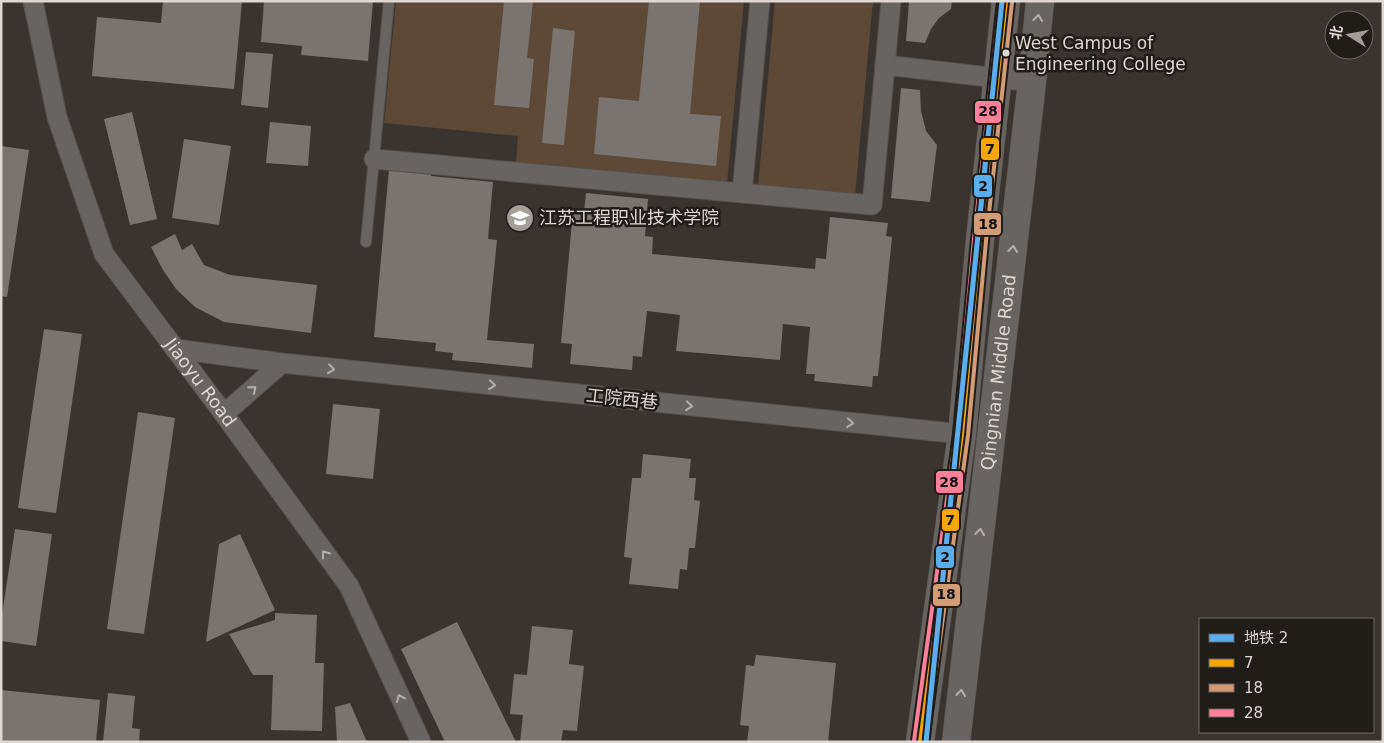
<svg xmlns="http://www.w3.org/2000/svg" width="1384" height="743" viewBox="0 0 1384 743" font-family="'DejaVu Sans','Noto Sans SC',sans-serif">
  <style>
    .green { fill: #5e4936 }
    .building { fill: #797470 }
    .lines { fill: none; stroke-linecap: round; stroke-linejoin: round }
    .service-casing { stroke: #55504d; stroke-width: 12 }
    .minor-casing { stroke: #55504d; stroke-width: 21 }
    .secondary-casing { stroke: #55504d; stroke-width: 29 }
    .service { stroke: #686461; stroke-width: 10 }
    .minor { stroke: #686461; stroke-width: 19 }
    .secondary { stroke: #686461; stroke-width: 28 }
    .bus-1-casing { stroke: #201c18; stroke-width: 8 }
    .bus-2-casing { stroke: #201c18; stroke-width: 8 }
    .bus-3-casing { stroke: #201c18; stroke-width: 8 }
    .bus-1 { stroke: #f7a600; stroke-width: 4 }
    .bus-2 { stroke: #d39c74; stroke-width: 4 }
    .bus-3 { stroke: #ff8098; stroke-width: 4 }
    .metro-1-casing { stroke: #201c18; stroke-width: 9 }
    .metro-1 { stroke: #5aaeee; stroke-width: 5 }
    .oneway { stroke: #b5afaa }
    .bus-dot { fill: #ded7d2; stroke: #201c18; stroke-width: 2 }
    .labels { text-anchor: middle; stroke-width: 5; stroke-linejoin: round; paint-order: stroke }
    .bus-label { font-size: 17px; fill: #ded7d2; stroke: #201c18; text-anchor: start }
    .poi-label { font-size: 18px; fill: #ded7d2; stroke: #201c18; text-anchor: start }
    .street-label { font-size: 18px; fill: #ded7d2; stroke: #201c18 }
    .line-badge { stroke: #201c18; stroke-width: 2 }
    .pale-badge-label { font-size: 14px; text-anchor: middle; font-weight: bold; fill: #111 }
  </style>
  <rect width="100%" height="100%" fill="#39342f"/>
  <path class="green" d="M396 1H744L727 183 516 163 518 136 384 123Z
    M775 1H873L855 195 758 186Z"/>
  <path class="building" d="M163 1H242L234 89 92 76 97 17 161 23Z
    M264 1H373L368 61 301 55 302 46 261 42Z
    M504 1H533L527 58 534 59 529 108 494 105Z
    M649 1H700L690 114 721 116 716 166 594 154 599 97 639 101Z
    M909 1H952L951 9 939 18 931 29 925 43 906 41Z
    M553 28 575 31 564 145 542 143Z
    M246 52 273 54 268 108 241 105Z
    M901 88 920 90 921 111 926 131 937 145 930 202 891 198Z
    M132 112 157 219 130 225 104 119Z
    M270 122 311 126 308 166 266 163Z
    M184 139 231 146 219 225 172 218Z
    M1 146 29 150 7 297 1 296Z
    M389 169 431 173V176L493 182 488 239 497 240 487 340 534 344 532 368 452 360 453 353 435 351 436 343 374 337Z
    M586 193 648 199 645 236 653 237 652 254 815 269 816 258 826 259 830 217 888 223 886 236 892 237 878 376H873L872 387 814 381 815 374H806L810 327 783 324 780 360 676 351 680 315 647 311 642 357 633 356 632 370 570 364 572 344 561 343 573 211 584 212Z
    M175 234 182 250 192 244 204 265 230 275 317 285 311 333 224 322 195 307 176 289 163 270 151 247Z
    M44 329 82 334 56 513 18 508Z
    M333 404 380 409 373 479 326 474Z
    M138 412 175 418 144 634 107 629Z
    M643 454 691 459 689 478H696L694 500 700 501 695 548H689L687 570 680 569 678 589 629 584 632 558 624 557 632 478H641Z
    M15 529 52 534 36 646 1 641V621Z
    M240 534 275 610 206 642 219 544Z
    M275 613 317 615 315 663H324L322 731 271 730 273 675H253L229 634 275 620Z
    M457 622 516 742H445L401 649Z
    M532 626 573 630 569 664 584 666 577 731 563 730 561 742H520L523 715 510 714 514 674 527 675Z
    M756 655 836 663 828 742H747L749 726 740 725 746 665 754 666Z
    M1 690 100 700 96 742H1Z
    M108 693 135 696 132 728 140 729 139 742H103Z
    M350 703 367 742H337L335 707Z"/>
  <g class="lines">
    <g class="service-casing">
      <path id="service" d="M366 242 389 1"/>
    </g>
    <g class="minor-casing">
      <g id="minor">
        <path id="s1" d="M33 1 57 117 104 254 224 414 349 586 421 742"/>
        <path d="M885 65 1032 82"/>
        <path d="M374 159 872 205 891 1"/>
        <path d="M742 193 760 1"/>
        <path d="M175 349 282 363 962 434"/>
        <path d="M224 414 282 363"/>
      </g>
    </g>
    <g class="secondary-casing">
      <g id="secondary">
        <path d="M920 742 962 434 980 240 1006 1"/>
        <path id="s2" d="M956 742 1032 82 1040 1"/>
      </g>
    </g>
    <use href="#service" class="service"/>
    <use href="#minor" class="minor"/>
    <use href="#secondary" class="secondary"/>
    <g class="bus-1-casing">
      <path id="bus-1" d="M920 742 962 434 980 240 1006 1"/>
    </g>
    <g class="bus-2-casing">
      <path id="bus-2" d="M926 742 968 435 986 241 1012 2"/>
    </g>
    <g class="bus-3-casing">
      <path id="bus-3" d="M914 741 956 433 974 239 1000 1"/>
    </g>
    <use href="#bus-1" class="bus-1"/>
    <use href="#bus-2" class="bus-2"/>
    <use href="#bus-3" class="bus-3"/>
    <g class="metro-1-casing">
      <path id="metro-1" d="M926 742 1002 1"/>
    </g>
    <use href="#metro-1" class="metro-1"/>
  </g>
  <defs><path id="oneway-chevron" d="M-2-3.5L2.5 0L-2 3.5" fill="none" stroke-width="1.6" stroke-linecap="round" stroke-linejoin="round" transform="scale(1.25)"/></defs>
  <g class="oneway">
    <use href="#oneway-chevron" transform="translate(1038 18) rotate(-84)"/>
    <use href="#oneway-chevron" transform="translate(1013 249) rotate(-83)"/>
    <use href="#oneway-chevron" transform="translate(331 369) rotate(6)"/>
    <use href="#oneway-chevron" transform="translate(492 385) rotate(6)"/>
    <use href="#oneway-chevron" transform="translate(253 389) rotate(-41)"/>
    <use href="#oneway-chevron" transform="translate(689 406) rotate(6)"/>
    <use href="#oneway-chevron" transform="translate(850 423) rotate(6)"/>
    <use href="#oneway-chevron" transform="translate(980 532) rotate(-83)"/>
    <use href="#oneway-chevron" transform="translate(325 554) rotate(-126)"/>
    <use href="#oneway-chevron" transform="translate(961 693) rotate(-83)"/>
    <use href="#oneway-chevron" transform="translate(400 698) rotate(-115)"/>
  </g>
  <defs>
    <g id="university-disc" transform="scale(1.4375)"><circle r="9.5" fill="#a49e99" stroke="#201c18"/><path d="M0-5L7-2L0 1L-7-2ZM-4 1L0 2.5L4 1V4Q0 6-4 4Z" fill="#fff"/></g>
  </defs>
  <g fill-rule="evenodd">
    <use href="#university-disc" x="520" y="218"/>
  </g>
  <circle class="bus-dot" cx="1006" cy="53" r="4.5"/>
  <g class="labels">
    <g class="bus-label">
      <text x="1015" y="49">West Campus of<tspan x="1015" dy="21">Engineering College</tspan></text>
    </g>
    <g class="poi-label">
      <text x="539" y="224">江苏工程职业技术学院</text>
    </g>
    <g class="street-label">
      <text dy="6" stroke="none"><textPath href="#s2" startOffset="372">Qingnian Middle Road</textPath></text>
      <text dy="6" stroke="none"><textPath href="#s1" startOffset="424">Jiaoyu Road</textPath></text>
      <text transform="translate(622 399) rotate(6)" y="6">工院西巷</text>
    </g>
  </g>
  <g class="line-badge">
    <rect x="974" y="100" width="28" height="24" rx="5" fill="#ff8098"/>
    <rect x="980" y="137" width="20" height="24" rx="5" fill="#f7a600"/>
    <rect x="973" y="174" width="20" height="24" rx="5" fill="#5aaeee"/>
    <rect x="973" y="212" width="29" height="24" rx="5" fill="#d39c74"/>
    <rect x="935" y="470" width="29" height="24" rx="5" fill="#ff8098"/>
    <rect x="941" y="508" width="19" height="24" rx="5" fill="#f7a600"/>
    <rect x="935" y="545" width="20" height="24" rx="5" fill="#5aaeee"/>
    <rect x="932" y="583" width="29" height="24" rx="5" fill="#d39c74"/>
  </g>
  <g class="pale-badge-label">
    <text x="988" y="116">28</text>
    <text x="990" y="154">7</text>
    <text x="983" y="191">2</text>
    <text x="988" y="229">18</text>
    <text x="949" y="487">28</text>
    <text x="950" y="525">7</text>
    <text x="945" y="562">2</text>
    <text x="946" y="599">18</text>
  </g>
  <rect width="1384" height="743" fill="none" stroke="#ded7d2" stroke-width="5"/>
  <rect x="1199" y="618" width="175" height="115" fill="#201c18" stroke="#6c6762"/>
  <rect x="1209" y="634" width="25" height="8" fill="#5aaeee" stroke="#6c6762"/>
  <text x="1244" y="643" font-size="15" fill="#ded7d2">地铁 2</text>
  <rect x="1209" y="659" width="25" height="8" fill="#f7a600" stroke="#6c6762"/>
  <text x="1244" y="668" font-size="15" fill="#ded7d2">7</text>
  <rect x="1209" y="684" width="25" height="8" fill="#d39c74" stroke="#6c6762"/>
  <text x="1244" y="693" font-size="15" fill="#ded7d2">18</text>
  <rect x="1209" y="709" width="25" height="8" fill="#ff8098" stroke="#6c6762"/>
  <text x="1244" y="718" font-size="15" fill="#ded7d2">28</text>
  <g transform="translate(1349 35) rotate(281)"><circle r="24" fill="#201c18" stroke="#6c6762"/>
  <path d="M0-4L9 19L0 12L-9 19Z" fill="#a49e99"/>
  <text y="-8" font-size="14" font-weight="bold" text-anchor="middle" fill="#ded7d2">北</text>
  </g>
</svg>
